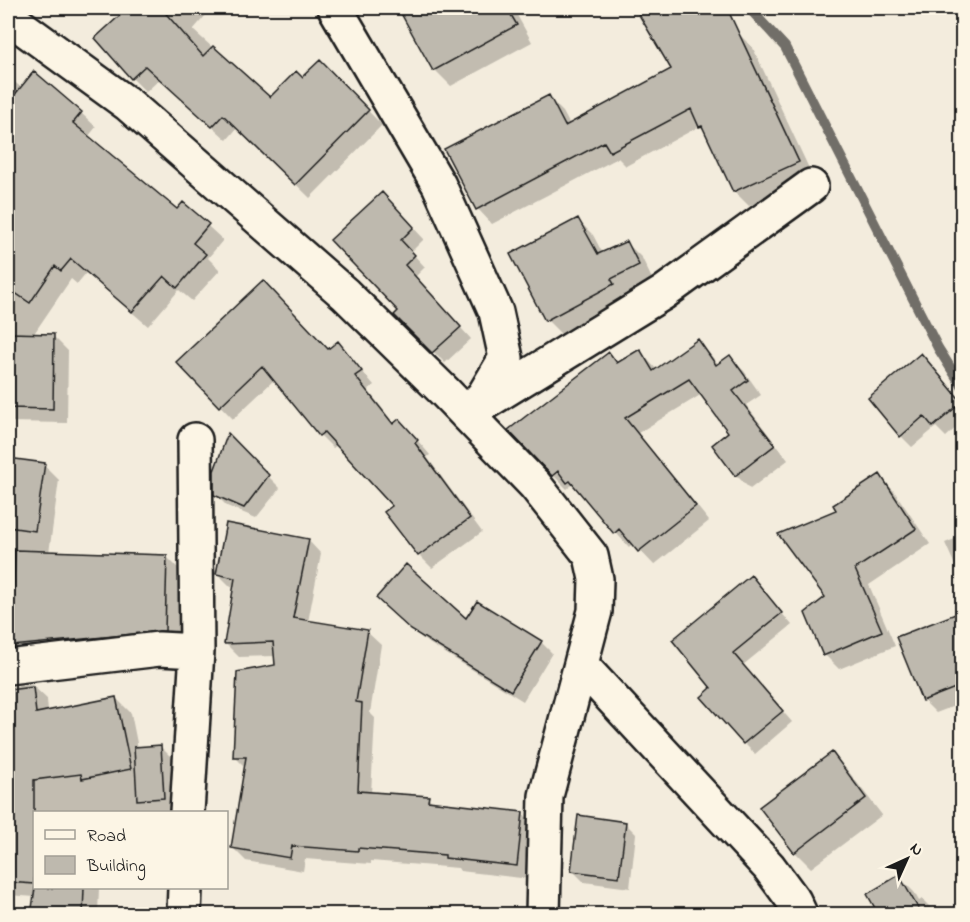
<svg xmlns="http://www.w3.org/2000/svg" width="970" height="922" viewBox="0 0 970 922" font-family="'Indie Flower',sans-serif">
  <style>
    .shadow { fill: #0003 }
    .lines { fill: none; stroke-linecap: round; stroke-linejoin: round }
    .stream { stroke: #716e68; stroke-width: 10 }
    .building { fill: #beb9ae; stroke: #1c1c1c; stroke-width: 1.5 }
    .minor-casing { stroke: #1c1c1c; stroke-width: 38 }
    .minor { stroke: #fcf5e5; stroke-width: 33 }
  </style>
  <rect width="100%" height="100%" fill="#f3ecdd"/>
  <filter id="ink" filterUnits="userSpaceOnUse"><feTurbulence type="fractalNoise" baseFrequency=".0167" numOctaves="2"/><feDisplacementMap in="SourceGraphic" scale="12" xChannelSelector="R" yChannelSelector="G"/><feConvolveMatrix kernelMatrix="1 2 1 2 8 2 1 2 1" color-interpolation-filters="sRGB"/></filter>
  <g filter="url(#ink)">
    <path class="shadow" d="M127 8H212L193 30 270 99 302 79 320 62 382 125 310 198 238 127 227 140 160 79 146 92 132 78 129 9Z
      M419 8H513L532 42 451 86 435 70 404 15Z
      M637 8H712L730 37 738 33 753 48 813 177 749 206 734 191 708 134 700 126 626 166 618 158 492 224 478 209 548 97 563 112 570 125 673 70Z
      M8 77 22 88 81 113 96 127 88 137 177 212 184 204 223 240 208 258 220 270 192 301 179 290 148 326 86 273 77 284 71 279 33 335 53 336 68 351 67 423 8 422Z
      M392 205 424 239 411 252 425 267 415 277 471 339 445 363 396 315 400 312Z
      M578 220 593 235 603 254 627 243 642 258 653 281 625 294 628 300 562 335 547 320Z
      M698 340 719 365 729 357 744 371 761 395 746 405 788 460 750 489 736 475 730 433 702 394 638 433 709 521 654 565 633 543 629 547 572 485 567 489 553 475 609 354 618 364 640 351 657 370Z
      M338 343 374 385 368 390 395 425 412 434 430 455 427 457 482 532 432 568 419 555 394 506 337 445 333 448 320 435 275 379 233 419 178 362 328 351Z
      M921 355 962 402V422L946 437 936 427 912 447 901 436Z
      M228 436 280 488 256 518 227 506 216 495Z
      M8 459 44 465 59 480 49 553 167 557 182 572 179 645 8 671Z
      M879 476 894 491 930 544 869 585 895 646 839 669 825 655 838 511Z
      M962 536V581L945 543Z
      M308 540 321 554 308 622 367 632 381 645 370 713 375 718 371 794 428 798 434 803 523 814 536 827 530 879 460 871 458 868 371 861V864L305 859 303 871 246 861 232 847 246 768 234 756 277 666 276 656 239 657 226 644 235 588 231 587 218 574Z
      M751 577 792 625 743 665 792 722 755 754 744 743 713 688Z
      M389 609 467 620 541 642 552 653 523 701 424 640Z
      M962 611V703L936 713 923 700 898 638Z
      M32 685 47 699 48 712 116 698 131 713 138 748 160 746 175 761 172 812H34V888H99L98 914H32L35 897 8 895V687Z
      M831 754 848 771 882 815 811 868 795 852Z
      M625 823 636 834 630 888 584 882 573 871Z
      M899 877 914 892 919 901 922 899 937 914H860L875 905Z"/>
    <g class="lines">
      <path class="stream" d="M749 8 785 47 938 348 962 386"/>
    </g>
    <path class="building" d="M128 8H161L203 56 213 46 270 97 296 71 302 77 320 60 369 110 295 185 223 115 212 127 145 66 131 79 95 38Z
      M398 8H507L517 25 433 71Z
      M635 8H727L799 162 733 192 702 126 699 127 691 109 610 152 604 142 476 210 444 149 549 95 565 126 671 69Z
      M34 71 82 112 73 123 177 209 183 202 209 224 193 243 206 254 177 288 164 276 132 312 71 259 61 271 55 266 30 303 8 288V103Z
      M382 192 414 227 401 240 415 255 405 265 461 327 432 353 394 315 398 311 330 240Z
      M578 218 598 254 627 241 639 265 611 279 614 284 545 321 510 254Z
      M263 280 328 349 338 341 362 371 355 376 393 424 399 419 418 440 415 443 470 518 418 556 384 512 392 506 324 432 319 436 262 366 219 407 176 362Z
      M8 333 54 334 53 409 8 408Z
      M698 339 716 365 730 355 748 380 733 391 775 445 735 476 712 445 728 432 689 379 625 418 696 506 638 552 619 529 614 534 570 481 567 483 558 471 552 476 508 430 609 352 617 363 640 349 653 371Z
      M921 353 962 402 933 427 924 416 900 437 868 398Z
      M228 433 269 475 244 508 214 495V471Z
      M8 458 45 463 35 531 8 527Z
      M880 474 916 529 855 569 882 631 823 656 805 613 825 597 778 534 836 510 833 505Z
      M226 523 309 539 293 618 368 630 356 702 362 703 358 791 429 796 428 801 523 812 517 866 445 858V855L358 848V851L292 846 290 858 231 848 246 757H233L237 672 275 665 273 642 224 644 235 578 216 574Z
      M15 550 167 555 165 631 12 646Z
      M406 564 466 618 477 601 542 641 511 691 411 630 376 598Z
      M751 575 782 613 733 653 783 711 743 744 701 697 711 688 672 640Z
      M963 611V685L922 701 896 637Z
      M33 687 36 713 116 697 131 769 82 779 81 774 34 780V884L8 882V690Z
      M161 745 164 798 137 800 134 747Z
      M832 752 866 798 794 853 759 807Z
      M578 815 626 822 619 877 571 871Z
      M899 875 922 915H879L867 894Z
      M35 888H84L83 915H31Z"/>
    <g class="lines">
      <g class="minor-casing">
        <path id="minor" d="M335 8 439 185 496 312 506 358 484 395 466 414
          M8 17 129 105 345 294 444 391 535 485 591 556 596 579 595 611 546 796 543 914
          M481 405 663 293 811 186
          M582 666 769 867 794 901 800 914
          M8 667 159 649 197 651
          M187 812 197 651 195 440
          M184 914 185 888"/>
      </g>
      <use href="#minor" class="minor"/>
    </g>
  </g>
  <rect width="970" height="922" fill="none" stroke="#fcf5e5" stroke-width="30"/>
  <rect x="15" y="15" width="940" height="892" fill="none" stroke="#1c1c1c" stroke-width="2" filter="url(#ink)"/>
  <rect x="33" y="811" width="195" height="78" fill="#fcf5e5" stroke="#a29e95" stroke-width="1.5"/>
  <rect x="45" y="830" width="30" height="9" fill="#fcf5e5" stroke="#a29e95" stroke-width="1.5"/>
  <text x="87" y="841" font-size="18" fill="#1c1c1c">Road</text>
  <rect x="45" y="856" width="30" height="18" fill="#beb9ae" stroke="#a29e95" stroke-width="1.5"/>
  <text x="87" y="871" font-size="18" fill="#1c1c1c">Building</text>
  <g transform="translate(907 859) rotate(45)" stroke="#fcf5e5" stroke-width="4.5" paint-order="stroke">
  <path d="M0-4.5L10 22L0 15L-10 22Z" fill="#1c1c1c"/>
  <text y="-9" font-size="16" font-weight="bold" text-anchor="middle" fill="#1c1c1c">N</text>
  </g>
</svg>
